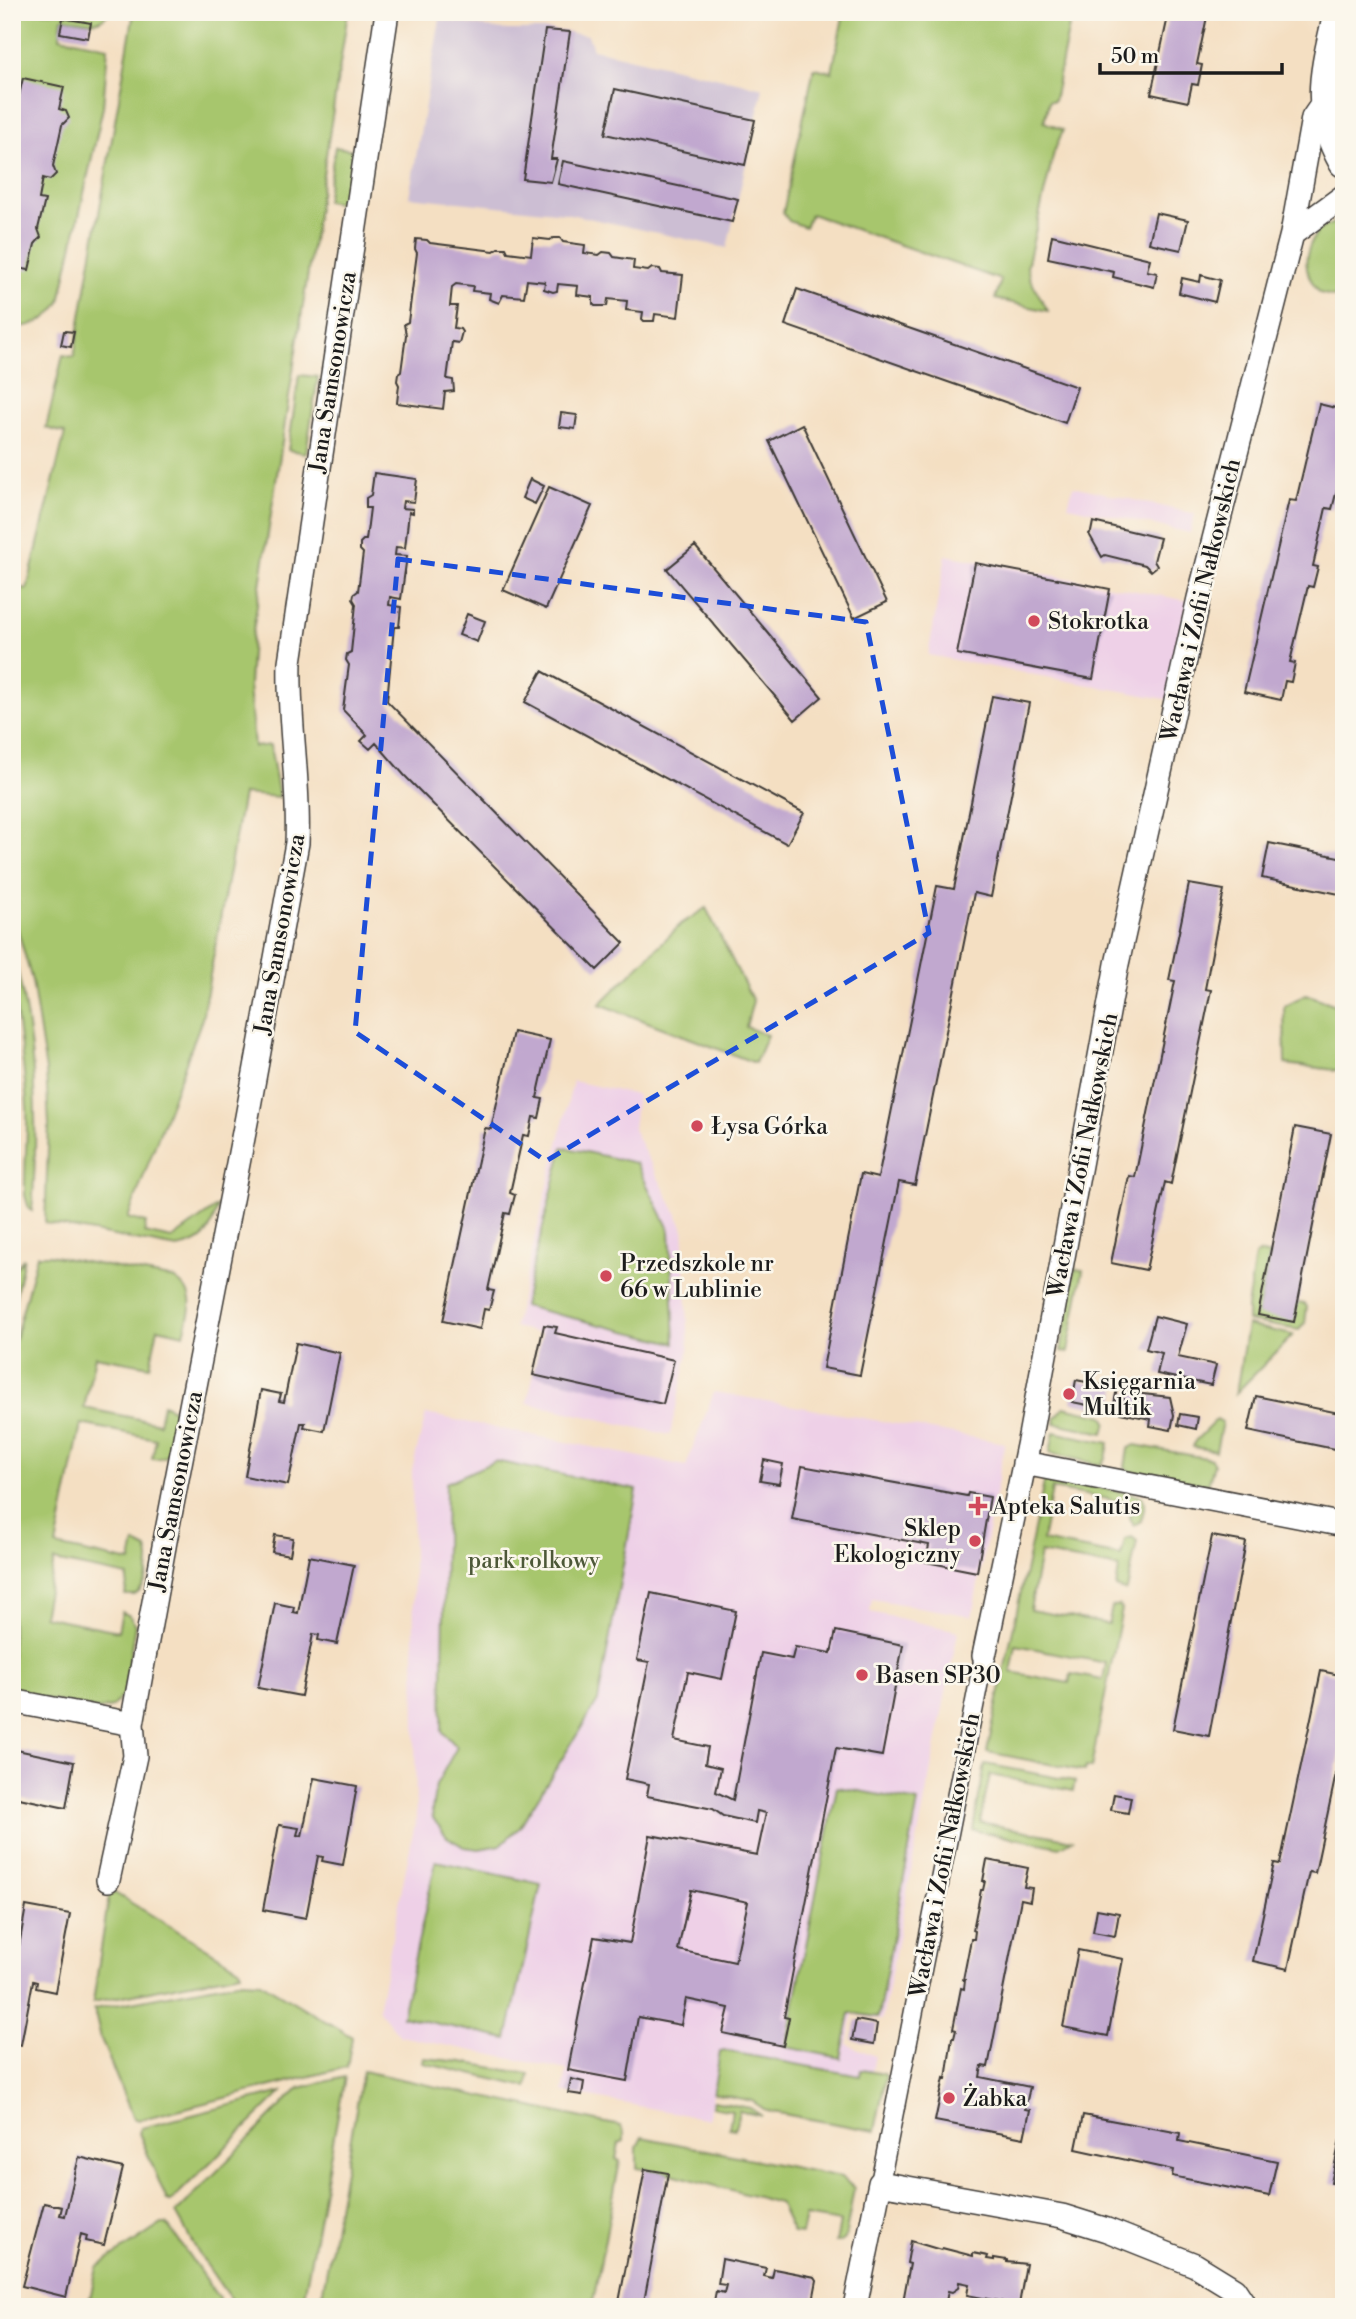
<svg xmlns="http://www.w3.org/2000/svg" width="1356" height="2319" viewBox="0 0 1356 2319" font-family="'Libre Bodoni',serif">
  <style>
    .built { fill: #eed0e7 }
    .industrial { fill: #ccbed3 }
    .green { fill: #a7c66d; stroke: #627144; stroke-width: 2; fill-rule: evenodd }
    .building { fill: #c1a8cf; fill-rule: evenodd }
    .lines { fill: none; stroke-linecap: round; stroke-linejoin: round }
    .pedestrian-casing { stroke: #3c3935; stroke-width: 21 }
    .minor-casing { stroke: #3c3935; stroke-width: 26 }
    .tertiary-casing { stroke: #3c3935; stroke-width: 33 }
    .pedestrian { stroke: #fff; stroke-width: 18 }
    .minor { stroke: #fff; stroke-width: 23 }
    .tertiary { stroke: #fff; stroke-width: 30 }
    .marked { fill: none; stroke: #1d4ed8; stroke-width: 5; stroke-dasharray: 14 9; stroke-linejoin: round }
    .poi-dot { fill: #d1495b; stroke: #fbf7ec; stroke-width: 2.5 }
    .labels { text-anchor: middle; stroke-width: 5; stroke-linejoin: round; paint-order: stroke }
    .street-label { font-size: 23px; fill: #1c1c1c; stroke: #fbf7ec }
    .poi-label { font-size: 23px; fill: #1c1c1c; stroke: #fbf7ec; text-anchor: start }
    .park-label { font-size: 23px; fill: #4d5838; stroke: #fbf7ec }
  </style>
  <rect width="100%" height="100%" fill="#fbf7ec"/>
  <filter id="ink" filterUnits="userSpaceOnUse"><feTurbulence type="fractalNoise" baseFrequency=".0143" numOctaves="2"/><feDisplacementMap in="SourceGraphic" scale="14" xChannelSelector="R" yChannelSelector="G"/><feConvolveMatrix kernelMatrix="1 2 1 2 8 2 1 2 1" color-interpolation-filters="sRGB"/></filter>
  <filter id="wash" filterUnits="userSpaceOnUse"><feTurbulence type="fractalNoise" baseFrequency=".00686" numOctaves="4" result="noise"/><feDisplacementMap in="SourceGraphic" scale="28" xChannelSelector="R" yChannelSelector="G"/><feGaussianBlur stdDeviation="1.57" result="paint"/><feColorMatrix in="noise" values="0 0 0 0 0 0 0 0 0 0 0 0 0 0 0 0 0 1.4 0 .05"/><feComposite in="paint" operator="in"/></filter>
  <g filter="url(#wash)">
    <rect width="100%" height="100%" fill="#f4dfc2"/>
    <path class="built" d="M1073 486 1195 514 1190 533 1068 506Z
      M946 555 1189 601 1170 700 928 655Z
      M573 1081 637 1095 633 1129 683 1226 689 1349 670 1435 527 1403 543 1334 514 1327Z
      M714 1392 1005 1443 972 1616 872 1599 870 1612 958 1631 882 2020 853 2015 847 2044 875 2056 861 2128 767 2111 752 2101 713 2094 708 2119 563 2092 567 2070 400 2036 378 2009 416 1818 412 1470 426 1414 686 1466Z"/>
    <path class="industrial" d="M440 19 502 30H545L588 35 593 49 763 88 727 248 565 213 409 197Z"/>
    <path class="green" d="M12 12H59L85 16 86 12H109C99 29 79 19 62 18L60 37 108 47 103 107 60 302C48 321 34 327 12 327Z
      M134 12H348L252 638 249 685 254 747 270 745 279 797 243 794 202 1019 128 1218 146 1223 144 1233 172 1239 218 1206C209 1232 207 1243 177 1248L45 1223 49 1124 46 1071 32 981 12 909V586L27 589 65 433 46 428 63 355 74 357Z
      M844 12H1027L1070 21 1054 101H1049L1044 122 1063 130 1054 152 1027 267 1030 279 1048 311 995 299 1001 280 811 214 805 227 789 221 783 213 814 68 832 72Z
      M335 147 353 150 345 204 326 201Z
      M1344 218V299L1320 293C1301 271 1303 254 1318 230Z
      M299 375 318 377 306 453 288 450Z
      M706 908 753 1001 746 1027 767 1035 755 1063 600 1004 681 924Z
      M12 949C36 1038 39 1120 32 1211L29 1209 25 1195C24 1166 28 1136 27 1107 24 1054 12 1002 12 949Z
      M1306 994 1344 1008V1071L1285 1064 1284 1006Z
      M563 1147 636 1163 670 1231 675 1343 523 1306Z
      M1258 1253 1270 1256 1258 1314 1298 1303 1305 1304 1307 1307 1305 1323 1299 1330 1247 1321V1307L1255 1256Z
      M37 1255H49L175 1279C198 1295 190 1310 184 1334L158 1328 150 1366 95 1356 84 1408 159 1423 163 1404 173 1409C177 1419 175 1445 168 1454 164 1459 158 1459 152 1458L156 1439 81 1424 56 1546 131 1562 135 1543 147 1549C152 1562 147 1588 135 1595H125L128 1576 54 1561 43 1616 118 1631 122 1612 130 1616 135 1625 124 1693 112 1707 97 1710 12 1692V1351Z
      M24 1258 12 1313V1272Z
      M1075 1269 1083 1270 1068 1352 1061 1351Z
      M1247 1325 1293 1335 1236 1393Z
      M1064 1407 1104 1416 1107 1422 1104 1433 1055 1423 1056 1417Z
      M1217 1419 1222 1422 1216 1451 1193 1447 1195 1441Z
      M1054 1432 1109 1443 1106 1459 1101 1465 1050 1453Z
      M1135 1445 1211 1459 1214 1464 1208 1485 1128 1471 1125 1467 1128 1449Z
      M495 1461 637 1490 598 1701 519 1828 500 1845 479 1849 464 1847 447 1837 433 1818 432 1810 436 1785 457 1747 442 1731 446 1483Z
      M1045 1478 1139 1495C1148 1502 1143 1512 1141 1521L1134 1525 1129 1518 1131 1503 1052 1489 1042 1541 1121 1556 1125 1539 1132 1537 1137 1541 1127 1590 1124 1591 1116 1588 1119 1568 1040 1553 1030 1610 1108 1624 1112 1607 1118 1605 1122 1609 1091 1768 1086 1767 1085 1771 987 1752ZM1016 1645 1106 1663 1103 1680 1071 1674 1069 1683 1011 1672Z
      M985 1764 1075 1781 1073 1791 990 1775 980 1822 1072 1840 1060 1847 973 1830Z
      M837 1787 918 1802 878 2017 850 2013 841 2058 786 2047Z
      M436 1861 541 1884 507 2039 402 2016Z
      M115 1893 239 1968 241 1973 93 2002 109 1895Z
      M242 1981 260 1982 352 2037 347 2067 138 2120 133 2118 101 2039 94 2009Z
      M725 2051 860 2076 861 2070 884 2074 886 2076 875 2131 767 2111 752 2101 713 2093 720 2052Z
      M424 2058 462 2062 529 2074 527 2087 423 2063Z
      M363 2071 620 2126 624 2133V2141L619 2143 616 2159 620 2161 592 2307H320Z
      M345 2077 302 2307H236L199 2254 176 2213 299 2088Z
      M282 2092 170 2202 167 2201 139 2133 141 2128Z
      M713 2101 750 2108 762 2116 739 2111 735 2129 729 2128 732 2111 712 2107Z
      M642 2137 841 2177 854 2188 845 2239 841 2242H836L840 2222 805 2216 801 2234 793 2233 779 2203 668 2173 637 2168V2147Z
      M162 2224H167L219 2299 217 2307H88L97 2267Z"/>
    <g id="blocks">
      <path class="building" d="M1169 12H1208L1197 64 1202 65 1198 85 1192 84 1188 102 1151 94Z
        M63 18 91 23 88 38 60 33Z
        M545 30 570 32 551 159H557L551 182 523 179Z
        M23 78 64 87 59 109 66 111 69 118 62 125 53 166 56 174 50 180 43 178 39 199 45 200 38 229 41 237 35 244 29 270 12 267V126Z
        M615 89 755 120 745 165 605 134Z
        M563 161 738 199 732 222 558 184Z
        M1156 213 1188 220 1181 250 1149 243Z
        M1052 235 1150 259 1147 271 1157 273 1154 287 1113 277 1114 272 1048 258Z
        M533 238 550 240 553 238H560L563 242 585 245 584 253 599 255 603 252 611 253 614 257 634 260 633 269 648 271 652 268 660 269 662 273 683 275 678 317 655 314 654 321H644L642 319 643 312 626 310 627 301 608 299 607 306H595L593 304V297L577 295 578 286 558 284 557 291 553 292 544 289 545 282 527 280 524 297 503 295 499 303 489 299 490 293 472 291 473 286 456 284 452 287 450 306H457L454 328 460 329 462 332 459 343 452 342 447 379 453 380 454 391 445 392 443 409 397 403 399 385 397 381 398 374 401 372 406 335 404 324 408 322 417 253 415 249 416 239 427 240 430 243 494 251 498 248H506L508 252 531 255Z
        M1201 275 1220 280 1215 302 1179 293 1182 278 1200 282Z
        M797 289 1077 387 1065 423 785 325Z
        M64 331 74 332 71 347 61 345Z
        M1319 404 1344 410V459L1341 470 1344 471V485L1342 491 1337 490 1332 509 1326 508 1313 566 1318 567 1313 587 1308 586 1290 662 1295 663 1291 682 1285 681 1281 700 1244 692 1289 500 1296 501Z
        M561 413 577 415 575 429 559 427Z
        M802 424 887 602 854 618 769 441Z
        M374 473 417 479 414 502 403 501 402 508 413 509V513L409 512 405 548 396 547 395 555 407 556 401 599 390 597 389 605 401 607 399 627H394L387 701 624 943 597 970 405 776 376 743 370 749 361 741 367 735 343 710 349 665 346 660 347 654 351 652 356 604 353 599 354 594 358 591 363 553 360 550V543L363 540H366L370 508H366V498L371 495Z
        M530 479 544 486 535 504 522 498Z
        M549 487 592 506 546 609 503 590Z
        M1093 522 1160 538 1154 561 1157 566 1151 571 1145 565 1105 555 1102 557 1089 534 1091 532Z
        M695 546 822 697 795 720 667 569Z
        M975 563 1110 589 1093 679 957 654Z
        M467 614 485 621 477 642 459 635Z
        M542 671 804 813 787 844 525 702Z
        M992 696 1029 703 991 897 974 893 915 1185 899 1182 860 1375 823 1368 861 1174 878 1178 937 886 954 889Z
        M1269 843 1344 858V895L1262 878Z
        M1189 884 1224 890 1205 989 1211 990 1171 1184 1165 1182 1146 1270 1111 1263 1129 1176 1135 1177 1175 981 1169 980Z
        M513 1032 550 1040 537 1098 543 1099 539 1118 533 1117 529 1136 523 1135 510 1193 515 1195 510 1214 505 1213 488 1290 494 1291 489 1310 484 1309 480 1329 443 1321 485 1128 491 1129Z
        M1295 1127 1331 1134 1294 1322 1258 1315Z
        M1155 1316 1187 1324 1178 1357 1216 1365 1211 1385 1157 1374 1162 1353 1146 1349Z
        M544 1325 557 1327 555 1333 674 1360 663 1404 533 1375Z
        M296 1343 340 1353 324 1431 304 1427 305 1423H301L288 1485 245 1476 261 1390 281 1394 279 1401 284 1402Z
        M1076 1380 1117 1388 1113 1410 1072 1402Z
        M1124 1392 1170 1397 1174 1415 1171 1430 1150 1426 1151 1419 1120 1413Z
        M1256 1396 1344 1414V1451L1248 1431Z
        M1180 1414 1198 1417 1196 1429 1178 1425Z
        M764 1460 783 1464 779 1484 760 1481Z
        M802 1466 967 1496 968 1493 990 1497 977 1572 926 1562 929 1545 792 1519Z
        M275 1535 293 1538 290 1555 272 1552Z
        M1212 1536 1246 1542 1209 1736 1173 1729Z
        M309 1556 354 1565 337 1644 318 1640 319 1635 313 1634 301 1696 258 1688 275 1603 294 1607 293 1612 298 1613Z
        M651 1593 736 1611 722 1679 688 1672 674 1740 708 1747 705 1764 721 1768 716 1792 733 1800 761 1653 792 1659 795 1647 831 1653 836 1631 903 1645 882 1756 836 1748 784 2017 789 2018 783 2046 723 2033 729 2008 686 1999 681 2025 638 2017 627 2081 568 2070 594 1937 630 1943 650 1835 757 1855 766 1813 757 1811 755 1823 723 1816 713 1809 647 1796 649 1784 625 1779 649 1662 637 1660ZM691 1890 748 1902 735 1962 678 1950Z
        M1321 1671 1344 1676V1736L1315 1873 1309 1872 1288 1969 1253 1961 1274 1863 1280 1864Z
        M12 1749 74 1762 66 1808 19 1798 12 1826Z
        M314 1778 357 1786 343 1865 322 1861 323 1857 318 1856 306 1918 263 1910 279 1825 299 1828 297 1835 302 1836Z
        M1114 1794 1131 1797 1128 1813 1111 1810Z
        M987 1860 1028 1868 1024 1887 1032 1888 1030 1901 1021 1899 988 2067 982 2066 980 2077 1030 2087 1025 2109 1030 2110 1024 2138 935 2121 944 2078 946 2079 952 2038H954L956 2030 953 2029 961 1988 964 1989 965 1980H963L971 1939H974L975 1931 973 1930 981 1890H983L985 1881H983Z
        M26 1906 70 1914 55 1992 36 1988 37 1982 33 1981 21 2045 12 2044V1964H16Z
        M1097 1909 1119 1913 1115 1936 1093 1932Z
        M1078 1950 1123 1959 1108 2036 1063 2027Z
        M856 2020 877 2024 874 2044 852 2040Z
        M571 2079 584 2082 582 2095 568 2093Z
        M1083 2115 1180 2133 1179 2141 1277 2161 1269 2196 1172 2176 1173 2170 1076 2149Z
        M1343 2125H1344V2185L1331 2183Z
        M79 2157 123 2168 104 2245 86 2241 87 2236 81 2234 66 2297 22 2286 44 2203 62 2207 60 2215 65 2216Z
        M645 2169 668 2173 643 2307H618Z
        M911 2241 941 2250 942 2248 973 2256V2253L988 2256 987 2259 994 2260V2258L1007 2260V2262L1026 2264 1019 2305 967 2295 969 2284 959 2282 958 2288 952 2292 948 2291 945 2307H902L910 2264 907 2263Z
        M722 2259 766 2268 764 2276 772 2278 774 2269 815 2277 817 2280 813 2301 805 2300 803 2307H713L716 2291 724 2293 726 2285 718 2284Z"/>
    </g>
  </g>
  <g filter="url(#ink)">
    <use href="#blocks" fill-opacity="0" stroke="#3c3935" stroke-width="2"/>
    <g class="lines">
      <g class="pedestrian-casing">
        <path id="pedestrian" d="M880 2183 984 1656"/>
      </g>
      <g class="minor-casing">
        <path id="minor" d="M1292 234 1344 196
          M1024 1463 1344 1525
          M984 1656 1030 1436 1117 964 1199 598 1292 234 1313 118 1324 102
          M12 1701 132 1724
          M108 1880 135 1756 132 1724 165 1541 247 1117 297 843C300 782 288 723 290 662L387 12
          M855 2307 880 2183 1062 2216 1107 2230 1195 2265 1234 2289 1246 2307"/>
      </g>
      <g class="tertiary-casing">
        <path id="tertiary" d="M1339 12C1326 70 1313 106 1344 162"/>
      </g>
      <use href="#pedestrian" class="pedestrian"/>
      <use href="#minor" class="minor"/>
      <use href="#tertiary" class="tertiary"/>
    </g>
  </g>
  <path class="marked" d="M398 559 866 622 929 933 546 1161 355 1032Z"/>
  <g class="poi-dot">
    <circle cx="1034" cy="621" r="7"/>
    <circle cx="697" cy="1126" r="7"/>
    <circle cx="606" cy="1276" r="7"/>
    <circle cx="1069" cy="1394" r="7"/>
    <path d="M974.5 1495.5h7v7h7v7h-7v7h-7v-7h-7v-7h7z"/>
    <circle cx="975" cy="1541" r="7"/>
    <circle cx="862" cy="1675" r="7"/>
    <circle cx="949" cy="2098" r="7"/>
  </g>
  <g class="labels">
    <g class="street-label">
      <text transform="translate(332 372) rotate(-81)" y="8">Jana Samsonowicza</text>
      <text transform="translate(1200 600) rotate(-77)" y="8">Wacława i Zofii Nałkowskich</text>
      <text transform="translate(279 934) rotate(-80)" y="8">Jana Samsonowicza</text>
      <text transform="translate(1082 1155) rotate(-79)" y="8">Wacława i Zofii Nałkowskich</text>
      <text transform="translate(175 1491) rotate(-79)" y="8">Jana Samsonowicza</text>
      <text transform="translate(944 1855) rotate(-79)" y="8">Wacława i Zofii Nałkowskich</text>
    </g>
    <g class="poi-label">
      <text x="1048" y="629">Stokrotka</text>
      <text x="711" y="1134">Łysa Górka</text>
      <text x="620" y="1271">Przedszkole nr<tspan x="620" dy="26">66 w Lublinie</tspan></text>
      <text x="1083" y="1389">Księgarnia<tspan x="1083" dy="26">Multik</tspan></text>
      <text x="992" y="1514">Apteka Salutis</text>
      <text x="961" y="1536" text-anchor="end">Sklep<tspan x="961" dy="26">Ekologiczny</tspan></text>
      <text x="876" y="1683">Basen SP30</text>
      <text x="963" y="2106">Żabka</text>
    </g>
    <g class="park-label">
      <text x="534" y="1568">park rolkowy</text>
    </g>
  </g>
  <rect width="1356" height="2319" fill="none" stroke="#fbf7ec" stroke-width="42"/>
  <path d="M1100 63v10h182v-10" fill="none" stroke="#1c1c1c" stroke-width="3.5"/>
  <text x="1111" y="63" font-size="21" fill="#1c1c1c" stroke="#fbf7ec" stroke-width="5" paint-order="stroke">50 m</text>
</svg>
